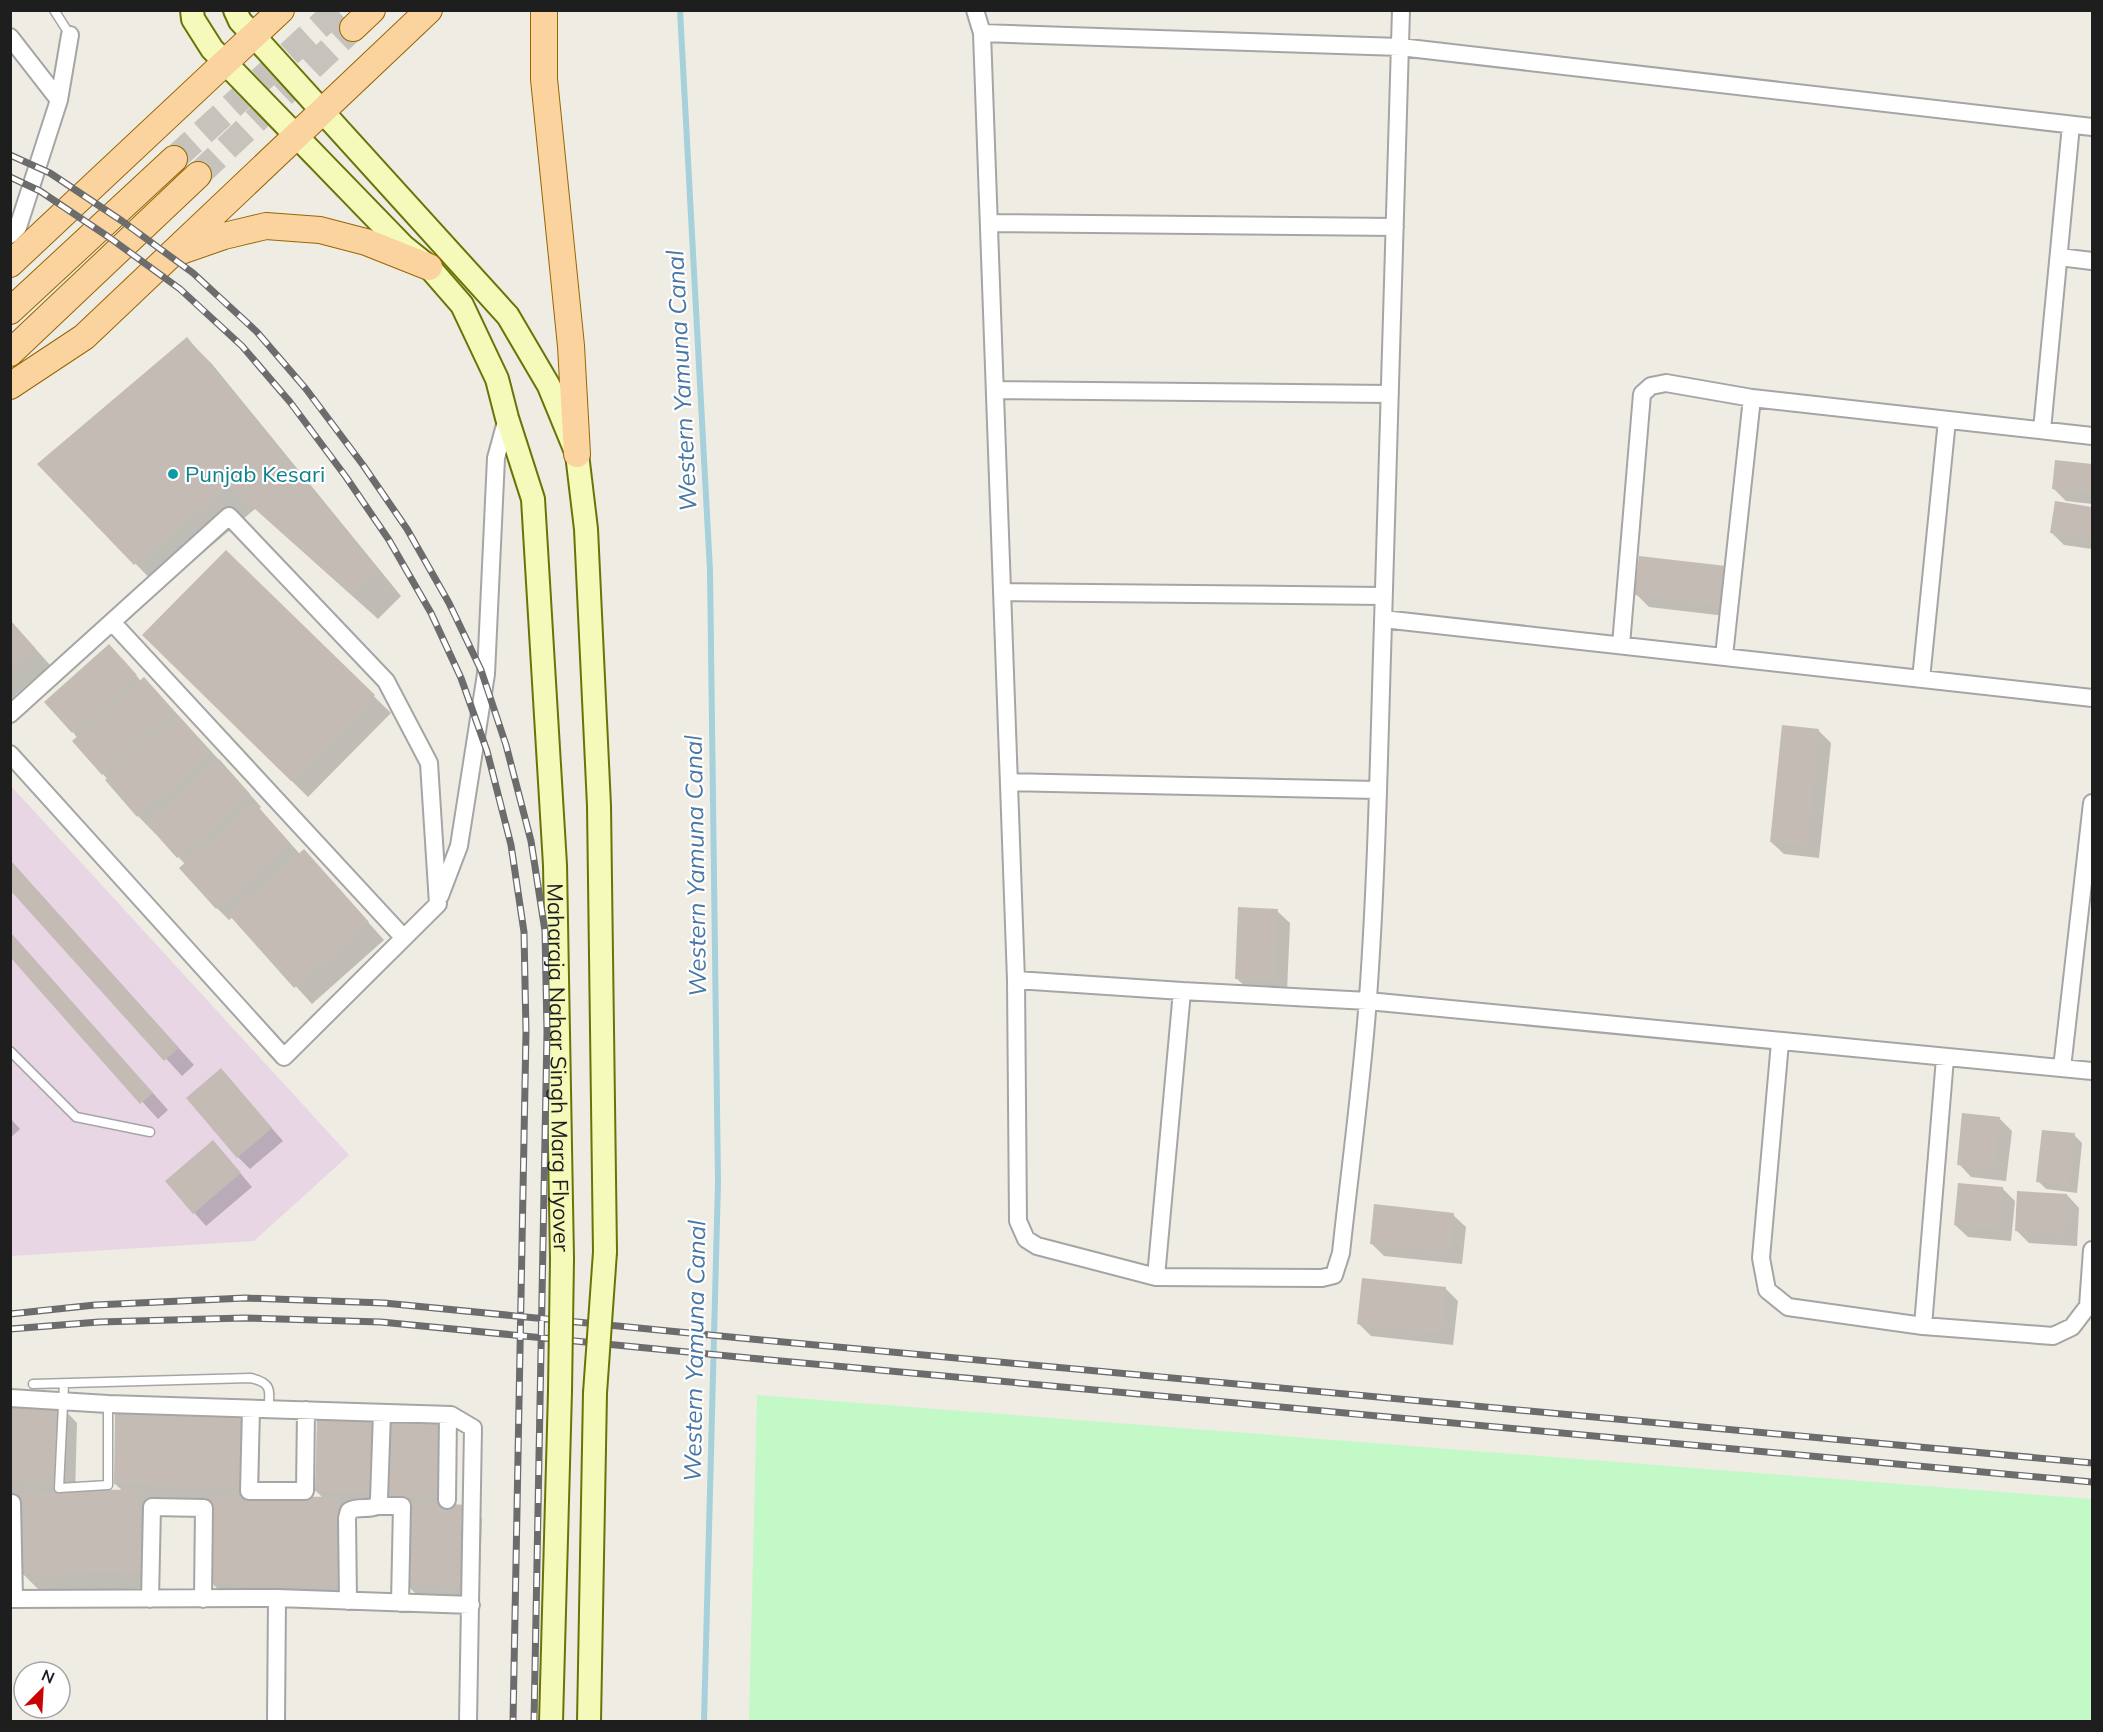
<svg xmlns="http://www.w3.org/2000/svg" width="2103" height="1732" viewBox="0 0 2103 1732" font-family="Mulish,sans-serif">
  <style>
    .industrial { fill: #e8d6e5 }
    .park { fill: #c2f9c6 }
    .shadow { fill: #0003 }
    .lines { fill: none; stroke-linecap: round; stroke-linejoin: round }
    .stream { stroke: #a5d0dc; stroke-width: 6 }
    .building { fill: #c4bbb4 }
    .primary-tunnel { stroke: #c5c3bc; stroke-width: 26; stroke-dasharray: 26 13; stroke-linecap: butt }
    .lane-casing { stroke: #a5a5a5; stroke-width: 11 }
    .street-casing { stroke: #a5a5a5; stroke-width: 20 }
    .secondary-casing { stroke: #687506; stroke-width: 26 }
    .primary-casing { stroke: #976601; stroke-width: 28 }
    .lane { stroke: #fff; stroke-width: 8 }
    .street { stroke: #fff; stroke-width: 16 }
    .secondary { stroke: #f5f9b9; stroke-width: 22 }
    .primary { stroke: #fbd39e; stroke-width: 26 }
    .rail-casing { stroke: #6c6c6c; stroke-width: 7 }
    .rail { stroke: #fff; stroke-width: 4.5; stroke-dasharray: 14; stroke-linecap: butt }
    .secondary-bridge-casing { stroke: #687506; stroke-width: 26; stroke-linecap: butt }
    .secondary-bridge { stroke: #f5f9b9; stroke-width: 22 }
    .culture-dot { fill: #0f9aa8; stroke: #fff; stroke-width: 2 }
    .labels { text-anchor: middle; stroke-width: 4.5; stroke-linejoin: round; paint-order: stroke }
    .culture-label { font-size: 22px; fill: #0d838f; stroke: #fff; text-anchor: start }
    .street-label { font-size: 22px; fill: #1e1e1e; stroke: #fff }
    .water-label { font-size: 24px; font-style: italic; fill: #4877a5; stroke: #fff }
  </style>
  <rect width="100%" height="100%" fill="#efece4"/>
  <path class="industrial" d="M11 786 349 1155 254 1241 11 1256Z"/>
  <path class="park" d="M757 1395 2092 1499V1721H749Z"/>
  <path class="shadow" d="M187 339 212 364 401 596 378 619 255 509 160 589 39 464Z
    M2057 462 2092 466V504L2066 501 2053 488Z
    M2056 503 2092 508V549L2064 545 2052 533Z
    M226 552 391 713 308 797 144 635Z
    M1725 568 1734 617 1649 607 1636 594Z
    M10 620 50 665 10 700Z
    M122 659 141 681 156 691 231 773 261 807 259 809 300 854 320 868 384 940 312 1004 233 917 229 920 217 908 186 865 138 816 103 774 73 732Z
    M1818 730 1831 743 1819 858 1784 854 1771 842Z
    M10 860 194 1065 182 1076 10 887Z
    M1277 911 1290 923 1287 992 1249 990 1236 978Z
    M10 932 168 1110 158 1119 10 955Z
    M221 1070 283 1141 250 1169 238 1157Z
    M10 1118 20 1129 10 1138Z
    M1999 1118 2012 1131 2006 1181 1971 1177 1959 1164Z
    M2074 1135 2082 1143 2077 1193 2046 1189 2038 1181Z
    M225 1155 252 1187 206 1226 167 1182Z
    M2002 1188 2015 1201 2011 1241 1968 1237 1955 1225Z
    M2067 1195 2079 1208 2077 1246 2029 1243 2017 1231Z
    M1453 1215 1466 1227 1462 1264 1384 1256 1371 1243Z
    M1445 1288 1458 1301 1453 1345 1371 1336 1358 1323Z
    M10 1404 61 1406 77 1423 75 1493 123 1491 115 1484 243 1412 260 1429 259 1497 323 1498 316 1491 445 1419 457 1431 456 1506 470 1507 482 1519 479 1599 418 1596 405 1583 400 1508 386 1495V1505L344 1504 355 1515 354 1602 228 1600 212 1583 213 1502 149 1501 156 1507 159 1588 40 1591 24 1575 21 1497H10Z"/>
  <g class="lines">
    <path class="stream" d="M680 10 710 571 718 1182 704 1722"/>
  </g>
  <path class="building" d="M187 337 378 570 352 595 229 485 134 565 37 464Z
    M2055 460 2092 464V493L2052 489Z
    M2055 501 2092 507V539L2050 533Z
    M226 550 375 695 291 781 142 635Z
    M1639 556 1726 566 1722 605 1634 595Z
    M10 620 35 648 10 669Z
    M109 644 137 675 72 733 44 702Z
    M144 677 174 711 102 775 72 741Z
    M178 715 211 752 137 817 105 780Z
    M1782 725 1819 729 1807 846 1770 842Z
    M219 759 250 794 177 858 146 823Z
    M254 802 290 843 216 909 179 868Z
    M304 849 369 922 294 988 229 915Z
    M10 860 179 1048 164 1061 10 890Z
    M1238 907 1278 909 1275 981 1235 979Z
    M10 932 153 1093 140 1104 10 957Z
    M221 1068 272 1128 237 1158 186 1098Z
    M1962 1113 2000 1117 1994 1169 1957 1165Z
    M2042 1130 2075 1133 2069 1186 2036 1182Z
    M213 1140 241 1173 193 1214 165 1181Z
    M1958 1183 2003 1187 1999 1229 1954 1225Z
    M2017 1191 2067 1194 2065 1234 2015 1231Z
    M1374 1204 1454 1213 1450 1252 1370 1244Z
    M1362 1278 1446 1287 1441 1333 1357 1324Z
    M10 1402 61 1405 58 1484 10 1481Z
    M115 1408 243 1411 242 1487 114 1484Z
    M317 1416 376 1418 374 1493 315 1491Z
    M387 1416 446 1417 445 1498 386 1496Z
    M139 1489 143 1571 22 1575 19 1493Z
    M211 1495 339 1497 338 1586 210 1584Z
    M407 1502 470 1505 467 1587 404 1584Z"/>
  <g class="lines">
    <path class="primary-tunnel" d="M174 159 337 10
      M198 175 353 28"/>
    <g class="lane-casing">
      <path id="lane" d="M54 10 70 35
        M10 1051 76 1117 150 1132
        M33 1384 250 1378C271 1382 271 1390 268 1409
        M64 1384 59 1488 108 1485V1404"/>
    </g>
    <g class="street-casing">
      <path id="street" d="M975 10 982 33
        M1401 10C1395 215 1389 419 1383 623 1379 748 1377 873 1368 998 1362 1083 1350 1168 1341 1253L1334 1275 1322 1278 1156 1277 1037 1246 1026 1239 1018 1221 1016 980 982 33 1400 47 2092 127
        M10 37 59 100
        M989 223 1395 227
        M10 235 18 227 59 100 70 35
        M2059 257 2092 261
        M995 390 1390 394
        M2042 430 2071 125
        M1002 592 1383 596
        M1383 619 2092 698
        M112 622 404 938
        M1621 645 1642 394 1651 386 1666 383 1752 398 2092 436
        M1724 656 1752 398
        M1921 679 1947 420
        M10 714 229 516 386 681 429 763 438 904 284 1057 10 754
        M1009 782 1377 790
        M440 896 459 846 486 674 496 458 507 418
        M1016 980 1182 991 1368 1001 2092 1071
        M1780 1042 1761 1258 1767 1290 1788 1307 1923 1326 2053 1336 2072 1327 2088 1306 2092 1250
        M2062 1068 2092 803
        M1156 1277 1182 991
        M1923 1326 1945 1058
        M10 1398 108 1404 451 1415 473 1428 468 1722
        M251 1409 249 1491H305L306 1410
        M447 1500 448 1415
        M10 1503H12L14 1599
        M377 1506H402L400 1603
        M10 1599 277 1598 471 1605
        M150 1599 152 1507 204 1508 203 1599
        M348 1601 347 1518 349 1511C358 1506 368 1510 377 1506L379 1499 382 1413
        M276 1722 277 1598"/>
    </g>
    <g class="secondary-casing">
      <g id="secondary">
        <path id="s1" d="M192 10 193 19 212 49 403 246 429 267 462 305 497 379 507 418 533 499 555 865 562 1259"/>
        <path d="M235 10 240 21 254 36 508 316 549 386 577 454 586 529 599 806 605 1252"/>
        <path d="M551 1722 560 1391"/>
        <path d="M589 1722 595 1393"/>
      </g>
    </g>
    <g class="primary-casing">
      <path id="primary" d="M544 10V79L571 346 577 454
        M353 28 372 10
        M181 251 224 236 266 226 320 230 366 242 429 267
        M10 264 281 10
        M10 311 174 159
        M10 353 198 175
        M10 386 84 337 429 10"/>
    </g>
    <use href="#lane" class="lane"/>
    <use href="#street" class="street"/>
    <use href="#secondary" class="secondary"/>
    <use href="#primary" class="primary"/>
    <g class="rail-casing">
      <path id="rail" d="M10 155 50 173 122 221 193 273 257 332 306 389 363 465 407 529 449 603 481 670 506 745 531 841 545 931 547 1032 534 1722
        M10 177 40 191 110 238 180 289 242 346 290 402 346 477 389 540 431 613 461 678 487 751 511 845 524 932 526 1032 513 1722
        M10 1314 95 1305 245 1298 384 1303 751 1339 2092 1463
        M10 1329 99 1322 244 1318 381 1322 749 1358 2092 1482"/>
    </g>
    <use href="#rail" class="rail"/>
    <g class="secondary-bridge-casing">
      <path id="secondary-bridge" d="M560 1391 562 1259
        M595 1393 605 1252"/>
    </g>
    <use href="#secondary-bridge" class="secondary-bridge"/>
  </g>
  <circle class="culture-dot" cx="173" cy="474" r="6"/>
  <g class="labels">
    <g class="culture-label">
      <text x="185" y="482">Punjab Kesari</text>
    </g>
    <g class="street-label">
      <text dy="8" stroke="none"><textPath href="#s1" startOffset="1179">Maharaja Nahar Singh Marg Flyover</textPath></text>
    </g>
    <g class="water-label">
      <text transform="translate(682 381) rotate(-93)" y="8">Western Yamuna Canal</text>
      <text transform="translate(696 866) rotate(-91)" y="8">Western Yamuna Canal</text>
      <text transform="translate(695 1351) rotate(-89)" y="8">Western Yamuna Canal</text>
    </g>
  </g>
  <rect width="2103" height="1732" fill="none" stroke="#1e1e1e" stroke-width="24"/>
  <g transform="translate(42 1690) rotate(24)"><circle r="28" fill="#ffffff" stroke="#a5a5a5" stroke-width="1.5"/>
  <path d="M0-4.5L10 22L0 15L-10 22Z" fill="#cb0302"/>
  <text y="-9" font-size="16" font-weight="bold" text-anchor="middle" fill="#1e1e1e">N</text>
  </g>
</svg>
